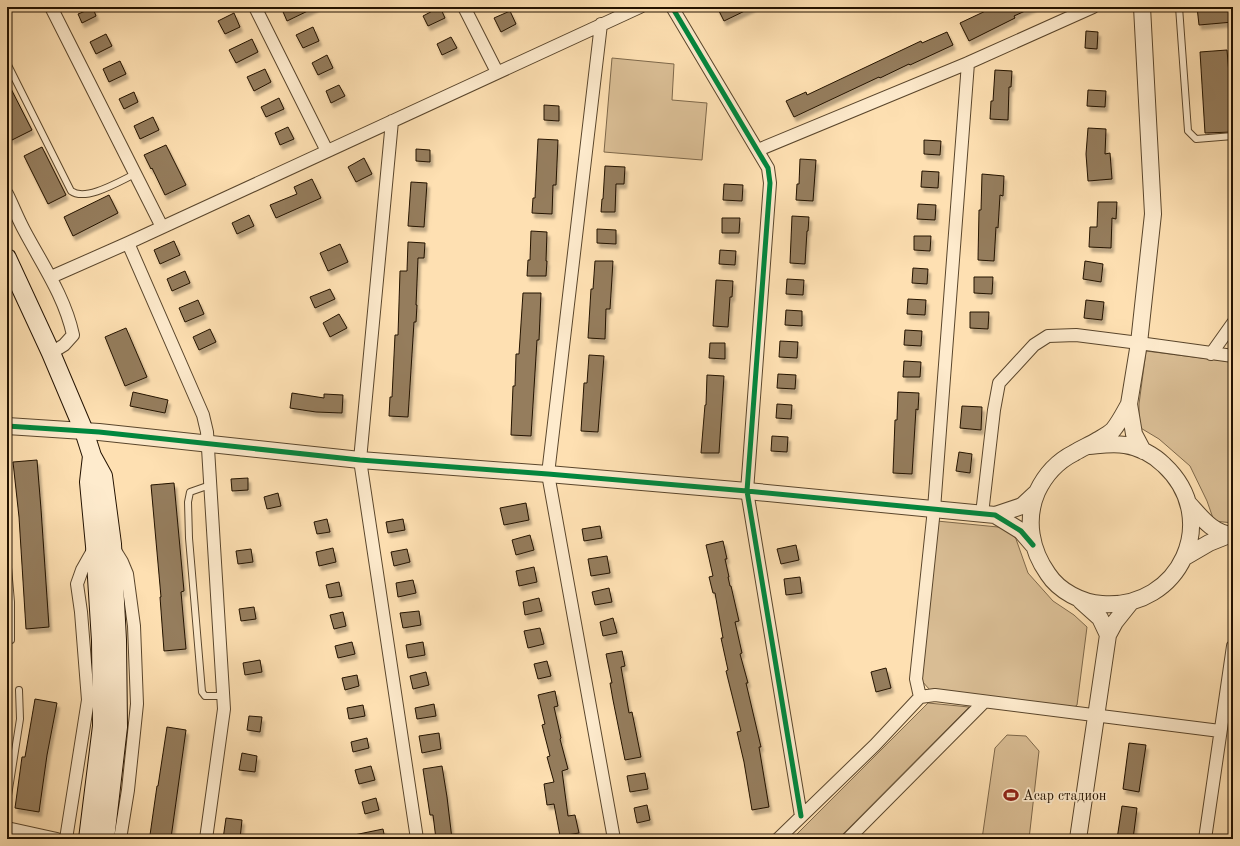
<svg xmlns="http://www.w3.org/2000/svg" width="1240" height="846" viewBox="0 0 1240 846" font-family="'Old Standard TT',serif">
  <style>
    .green { fill: #d9bd94; stroke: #7e684a }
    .building { fill: #957d5d; stroke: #231200; filter: url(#shadow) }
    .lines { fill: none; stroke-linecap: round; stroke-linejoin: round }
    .service-casing { stroke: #5a462c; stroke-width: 8 }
    .minor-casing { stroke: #5a462c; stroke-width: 14 }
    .tertiary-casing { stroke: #5a462c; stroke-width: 18 }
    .secondary-casing { stroke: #231200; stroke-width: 20 }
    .service { stroke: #feebcd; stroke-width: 6 }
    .minor { stroke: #feebcd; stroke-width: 12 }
    .tertiary { stroke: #feebcd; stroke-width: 16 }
    .secondary { stroke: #feebcd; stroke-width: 18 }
    .cycleway-casing { stroke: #feebcd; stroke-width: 8 }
    .cycleway { stroke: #00873e; stroke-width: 5 }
    .labels { text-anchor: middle; stroke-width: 3.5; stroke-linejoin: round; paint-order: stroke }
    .poi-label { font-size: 14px; fill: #231200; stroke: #feebcd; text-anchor: start }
  </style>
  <defs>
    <filter id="shadow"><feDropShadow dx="2.5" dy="4.5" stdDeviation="1" flood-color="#0004"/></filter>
  </defs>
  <rect width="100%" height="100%" fill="#fee0b2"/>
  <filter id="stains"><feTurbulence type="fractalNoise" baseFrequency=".005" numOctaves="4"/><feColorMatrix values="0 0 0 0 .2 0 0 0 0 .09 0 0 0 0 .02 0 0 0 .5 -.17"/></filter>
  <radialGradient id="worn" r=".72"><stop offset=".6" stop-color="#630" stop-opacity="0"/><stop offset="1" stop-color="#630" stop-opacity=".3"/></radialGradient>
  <path class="green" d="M612 58 674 64 672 100 707 103 702 160 604 152Z
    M1146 351 1233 362V523L1214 521 1207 501 1190 466 1159 439 1139 427V404Z
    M937 521 1008 528 1016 539 1028 573 1053 601 1074 615 1087 627 1077 705 1072 709 930 690 920 679Z
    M928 703 969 707 838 839H792Z
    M1007 735 1026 736 1039 751 1029 839H982L995 748Z"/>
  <path class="building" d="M281 7H316L287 21Z
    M440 7 445 18 428 26 423 16Z
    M717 7H753L724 21Z
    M994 7H1034L1014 16 1015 18 969 41 960 23Z
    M1197 7H1233V22L1199 25Z
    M93 8 96 16 82 23 78 14Z
    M510 11 516 24 501 32 494 18Z
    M234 13 240 27 225 34 218 21Z
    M313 27 319 41 303 48 296 35Z
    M1086 31 1098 32 1097 49 1085 48Z
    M947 32 953 45 910 65 909 64 880 78 879 77 794 117 786 101 806 92 807 95 921 41 922 43Z
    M106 34 112 46 96 54 90 42Z
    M451 37 457 48 442 55 437 44Z
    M252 39 258 52 236 63 229 50Z
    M1227 50 1229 74H1233V101H1231L1232 132 1205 133 1200 52Z
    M327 55 333 68 318 75 312 63Z
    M120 61 126 74 109 82 103 69Z
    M265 69 271 82 254 91 247 77Z
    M995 70 1012 71 1011 87H1009L1008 120 990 119 991 101H993Z
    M7 81 32 130 12 140 7 130Z
    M339 85 345 96 331 103 326 91Z
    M1088 90 1106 91 1105 107 1087 106Z
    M134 92 138 102 124 109 119 99Z
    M279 98 284 109 266 117 261 107Z
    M544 105 559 106V121L544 120Z
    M153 117 159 130 140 139 134 126Z
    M288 127 294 139 280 145 275 133Z
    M1088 128 1106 129 1105 154 1110 153 1112 179 1088 181 1086 154Z
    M538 139 558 140 556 185H553L552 214 532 213 533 198H535Z
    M924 140 941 141 940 155 924 154Z
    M166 145 186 185 165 195 152 168 151 169 144 155Z
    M42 147 66 195 48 204 24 156Z
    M416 149 430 150V162L416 161Z
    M364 158 372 174 356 182 348 167Z
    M800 159 816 160 813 201 796 200 797 184H799Z
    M605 166 625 167 624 184H616L615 212H601L602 199H603Z
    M922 171 939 172 938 188 921 187Z
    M982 174 1004 176 1003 196 1000 195 998 228 996 227 994 261 978 260 979 210H981Z
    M312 179 321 198 276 218 270 205 297 194 294 187Z
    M411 182 427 183 424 227 408 226Z
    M724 184 743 185 742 201 723 200Z
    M109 195 118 213 73 236 64 217Z
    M1098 202H1117L1116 219 1112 218 1111 248 1089 247 1090 227H1097Z
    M918 204 936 205 935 220 917 219Z
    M249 215 254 226 237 234 232 223Z
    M792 216 809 217 808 231H807L805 264 790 263Z
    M722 218H740L739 233H722Z
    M597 229 616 230V244L597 243Z
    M531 231 547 232 546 261H547L546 276H527L528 260H530Z
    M914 236H931L930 251 914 250Z
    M174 241 180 255 160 264 154 250Z
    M408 242 425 243 424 258H418L416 305H417L416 322H414L408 417 389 416 390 397H392L395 335H398L400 271H407Z
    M340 244 348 262 328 271 320 253Z
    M720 250 736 251 735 265 719 264Z
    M595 261H613L610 309H606L605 339 588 338 591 289H593Z
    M1085 261 1103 264 1101 282 1083 279Z
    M913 268 928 269 927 284 912 283Z
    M185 271 190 283 172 291 167 279Z
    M974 277H993L992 294 974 293Z
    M787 279 804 280 803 295 786 294Z
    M716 280 733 281 732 297H730L728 327 713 326Z
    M330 289 335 299 315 308 310 297Z
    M523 293H541L539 340H537L531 436 511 435 513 386H515L516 354H519Z
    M908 299 926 300 925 315 907 314Z
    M198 300 204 314 185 322 179 308Z
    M1086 300 1104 302 1102 320 1084 318Z
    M786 310 802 311V326L785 325Z
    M970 312H989L988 329 970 328Z
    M339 314 347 328 330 337 323 323Z
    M126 328 147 377 125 386 105 337Z
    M210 329 216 342 199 350 193 337Z
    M905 330 922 331 921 346 904 345Z
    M780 341 798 342 797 358 779 357Z
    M710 343H725V359L709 358Z
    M589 355 604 356 598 432 581 431 584 383H587Z
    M904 361 921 362 920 377H903Z
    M778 374 796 375 795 389 777 388Z
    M707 375 724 376 719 453H701L705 405H706Z
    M133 392 168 400 165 413 130 406Z
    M898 392 919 393 918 410 916 409 912 474 893 473 895 420H897Z
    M292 393 324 398V394L343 395 342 413 316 412 290 408Z
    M777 404 792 405 791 419 776 418Z
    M962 406 982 407 981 430 960 428Z
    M772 436 788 437 787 452 771 451Z
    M959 452 972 454 970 473 956 471Z
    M37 460 41 509 49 627 26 629 19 517 13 462Z
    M248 478V490L232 491 231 479Z
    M174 483 184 591 181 592 186 649 164 651 160 597H161L151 485Z
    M278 493 281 506 267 509 264 497Z
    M526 503 529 520 504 525 500 508Z
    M327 519 330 532 317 534 314 522Z
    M403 519 405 530 388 533 386 522Z
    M600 526 602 538 584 541 582 529Z
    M530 535 534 550 516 555 512 540Z
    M723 541 727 559H725L729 577H728L730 586H731L739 621 735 622 742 653 740 654 748 683H746L761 747H759L769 807 752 810 744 762 737 732 741 731 726 671 728 670 721 638H723L715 593H713L709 577 713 576 706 545Z
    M796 545 799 560 781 564 777 549Z
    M333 548 336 562 319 566 316 552Z
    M251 549 253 562 238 564 236 551Z
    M407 549 410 562 394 566 391 552Z
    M607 556 610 573 591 576 588 559Z
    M534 567 537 582 519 586 516 571Z
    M800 577 802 593 786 595 784 579Z
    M413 580 416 593 398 597 396 583Z
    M339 582 342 596 329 598 326 585Z
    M609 588 612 602 595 605 592 592Z
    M539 598 542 611 525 615 523 602Z
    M254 607 256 619 241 621 239 609Z
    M419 611 421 625 403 628 400 613Z
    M343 612 346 626 334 629 330 615Z
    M613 618 617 633 603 636 600 622Z
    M540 628 544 644 528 648 524 631Z
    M352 642 355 654 338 658 335 646Z
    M423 642 425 655 408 658 406 645Z
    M622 651 625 666 621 667 629 713 632 712 641 757 625 760 613 700 610 683H612L606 654Z
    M260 660 262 672 245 675 243 663Z
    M547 661 551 676 538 679 534 664Z
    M886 668 891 688 876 692 871 672Z
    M426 672 429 685 413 689 410 676Z
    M357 675 359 686 345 690 342 678Z
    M555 691 558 706 554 707 561 738 560 739 568 769 562 771 568 816 575 815 579 833 560 836 554 804 547 805 544 784 554 782 547 757 550 756 542 725 545 724 538 695Z
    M35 699 57 703 47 755 39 812 15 808 22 757H25Z
    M434 704 436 716 417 719 415 708Z
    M363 705 365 716 349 719 347 708Z
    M249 716 262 717 260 732 247 730Z
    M167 727 186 730 171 838 150 835 157 786H158Z
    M439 733 441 749 422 753 419 736Z
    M367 738 369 748 353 752 351 742Z
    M1129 743 1146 745 1139 792 1123 789Z
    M242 753 257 756 255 772 239 770Z
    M371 766 375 780 359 784 355 770Z
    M442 766 447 797 452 839H436L433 815H430L423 769Z
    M645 773 648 789 630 792 627 776Z
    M376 798 379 810 365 814 362 802Z
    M647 805 650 820 637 823 634 808Z
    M1122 806 1137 808 1133 839H1117Z
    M226 818 242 820 240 839H223Z
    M383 829 385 839H355L354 835Z"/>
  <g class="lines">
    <g class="service-casing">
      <path id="service" d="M1179 7 1188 131 1196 139 1233 136
        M7 63 71 191C86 202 120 181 135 174
        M210 485 190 492 188 502 189 538 202 692 205 696H224
        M7 556 11 602V640
        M7 802 20 719 19 690"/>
    </g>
    <g class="minor-casing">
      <path id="minor" d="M51 7 162 227
        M255 7 327 151
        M464 7 497 72
        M672 7 768 168 770 183 747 491 801 816
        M601 24 548 474 614 839
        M392 121 360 460 417 839
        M758 150 968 63 1093 7
        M7 194C13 206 18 219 24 230 42 264 65 297 73 335L64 345 51 353
        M128 243 203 415 207 432 224 709 206 839
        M51 277 128 243 640 7
        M1211 354 1233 323
        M982 514 994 410 999 383 1034 345 1048 336 1076 335 1139 343 1233 356
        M114 549 122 562 127 574 134 626 137 704 128 790 120 839
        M920 697 916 679 934 509 968 63
        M7 828 57 839
        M66 839 88 700 81 612 77 584 82 570 95 547
        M778 839 875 745 920 697 935 695 1220 731
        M848 839 984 702
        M1205 839 1233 646"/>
    </g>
    <g class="tertiary-casing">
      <path id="tertiary" d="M1142 7 1153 214 1139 343 1129 404 1134 434 1143 451
        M7 426 99 432 360 460 548 474 747 491 995 515 1021 531 1033 545
        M1089 446C1101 445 1112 443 1125 445 1139 447 1154 455 1164 465 1222 519 1180 610 1102 604 1082 603 1059 591 1048 574 1031 550 1025 520 1037 492 1045 475 1058 461 1074 453 1082 448 1090 445 1098 440 1103 437 1109 434 1113 430 1119 423 1124 413 1129 404
        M1189 504C1201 517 1213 534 1233 535
        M995 515 1022 506 1037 492
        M1185 557 1209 543 1229 535
        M1081 601 1100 618 1108 635
        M1078 839 1108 635 1115 622 1131 602"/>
    </g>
    <g class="secondary-casing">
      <path id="secondary" d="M7 258 51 353 84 431 92 456 103 476 112 544 117 640 118 727 105 839
        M88 839 102 726 101 641 95 546 89 482 92 456"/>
    </g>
    <use href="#service" class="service"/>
    <use href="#minor" class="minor"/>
    <use href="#tertiary" class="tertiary"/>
    <use href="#secondary" class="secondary"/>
    <g class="cycleway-casing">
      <path id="cycleway" d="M672 7 768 168 770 183 747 491 801 816
        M7 426 99 432 360 460 548 474 747 491 995 515 1021 531 1033 545"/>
    </g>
    <use href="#cycleway" class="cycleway"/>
  </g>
  <defs>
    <g id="stadium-bare" transform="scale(1.2)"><path d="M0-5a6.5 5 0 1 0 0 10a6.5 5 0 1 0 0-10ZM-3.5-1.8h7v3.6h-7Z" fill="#8f2418" stroke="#feebcd" stroke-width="2.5" paint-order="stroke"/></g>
  </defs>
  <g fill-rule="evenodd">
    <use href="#stadium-bare" x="1011" y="795"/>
  </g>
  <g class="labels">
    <g class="poi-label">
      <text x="1023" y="800">Асар стадион</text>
    </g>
  </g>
  <rect width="1240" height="846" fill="none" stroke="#fee0b2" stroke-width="24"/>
  <rect x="8" y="8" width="1224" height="830" fill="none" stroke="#231200" stroke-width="2"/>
  <rect x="12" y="12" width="1216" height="822" fill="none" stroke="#231200"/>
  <rect width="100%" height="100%" filter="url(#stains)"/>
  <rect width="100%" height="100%" fill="url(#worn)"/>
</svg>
